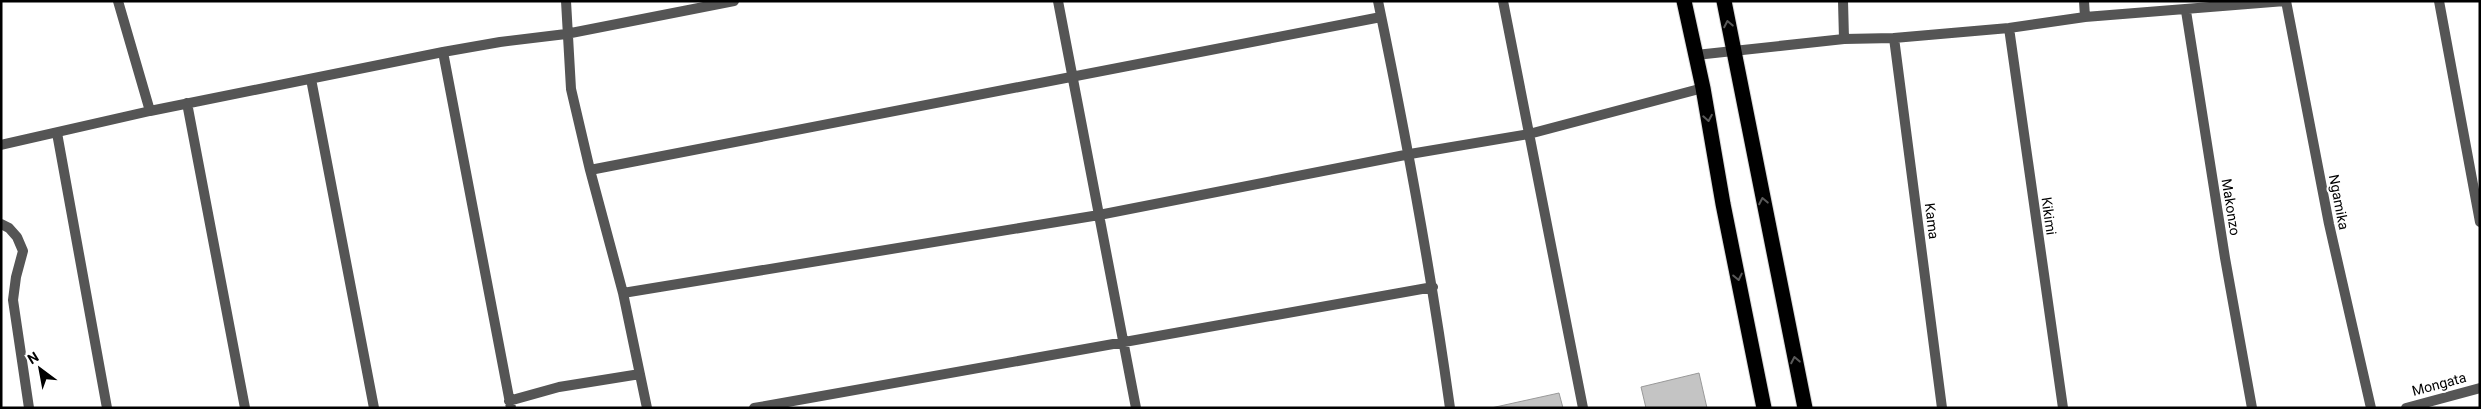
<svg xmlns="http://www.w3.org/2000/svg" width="2481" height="409" viewBox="0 0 2481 409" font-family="Roboto,sans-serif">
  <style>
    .building { fill: #c4c4c4; stroke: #999 }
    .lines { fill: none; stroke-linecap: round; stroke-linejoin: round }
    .highway-casing { stroke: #dbdbdb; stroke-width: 17 }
    .street { stroke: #555; stroke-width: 10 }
    .highway { stroke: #000; stroke-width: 15 }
    .oneway { stroke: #595959 }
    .labels { text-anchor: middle; stroke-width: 4; stroke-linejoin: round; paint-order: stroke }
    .street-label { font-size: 14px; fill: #000; stroke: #fff }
  </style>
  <rect width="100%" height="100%" fill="#fff"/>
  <path class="building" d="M1699 373 1707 408H1646L1641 387Z
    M1559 393 1563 408H1491Z"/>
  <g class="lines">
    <g class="highway-casing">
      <path id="highway" d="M1684 1 1703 88 1723 204 1764 408
        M1724 1 1805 408"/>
    </g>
    <path class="street" d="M118 1 150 111
      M566 1 571 89 590 170 623 293 647 408
      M1058 1 1136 408
      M1378 1C1406 136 1431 271 1450 408
      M1503 1 1583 408
      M1843 1 1844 39
      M2084 1 2085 17
      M2286 1 2329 224 2371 408
      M2439 1 2480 222
      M2186 11 2225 258 2252 408
      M2009 28 2063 408
      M1894 38 1942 408
      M443 52 511 408
      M1696 55 1844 39 1894 38 2009 28 2085 17 2285 1
      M311 79 374 408
      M187 103 245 408
      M57 133 107 408
      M1 145 150 111 443 52 500 42 566 34 734 1
      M590 170 1381 17
      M1 224 9 228 17 237 23 251 16 277 13 300 29 408
      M623 293 1099 215 1410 154 1529 134 1703 88
      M509 401 559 387 640 374
      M754 408 1433 287
      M2406 408 2480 388"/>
    <use href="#highway" class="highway"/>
  </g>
  <defs><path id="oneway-chevron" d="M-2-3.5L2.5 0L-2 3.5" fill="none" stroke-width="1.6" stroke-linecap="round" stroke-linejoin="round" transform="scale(1.25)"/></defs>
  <g class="oneway">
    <use href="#oneway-chevron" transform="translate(1728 24) rotate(-101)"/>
    <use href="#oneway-chevron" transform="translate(1708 118) rotate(80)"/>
    <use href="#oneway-chevron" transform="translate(1763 201) rotate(-101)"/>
    <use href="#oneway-chevron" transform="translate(1738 277) rotate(78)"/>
    <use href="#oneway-chevron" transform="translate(1795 360) rotate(-101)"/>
  </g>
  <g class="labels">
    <g class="street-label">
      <text transform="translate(2339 202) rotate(79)" y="5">Ngamika</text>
      <text transform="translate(2231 207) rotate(81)" y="5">Makonzo</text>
      <text transform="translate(2049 216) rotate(82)" y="5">Kikimi</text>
      <text transform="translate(1932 221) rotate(83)" y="5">Kama</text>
      <text transform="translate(2439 384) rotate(-15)" y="5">Mongata</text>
    </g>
  </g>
  <rect width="2481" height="409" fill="none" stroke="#000000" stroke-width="5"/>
  <g transform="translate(40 369) rotate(328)" stroke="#ffffff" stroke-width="4" paint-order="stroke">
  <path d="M0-4L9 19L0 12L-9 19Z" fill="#000000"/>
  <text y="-8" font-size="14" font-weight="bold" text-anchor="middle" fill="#000000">N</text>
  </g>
</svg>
